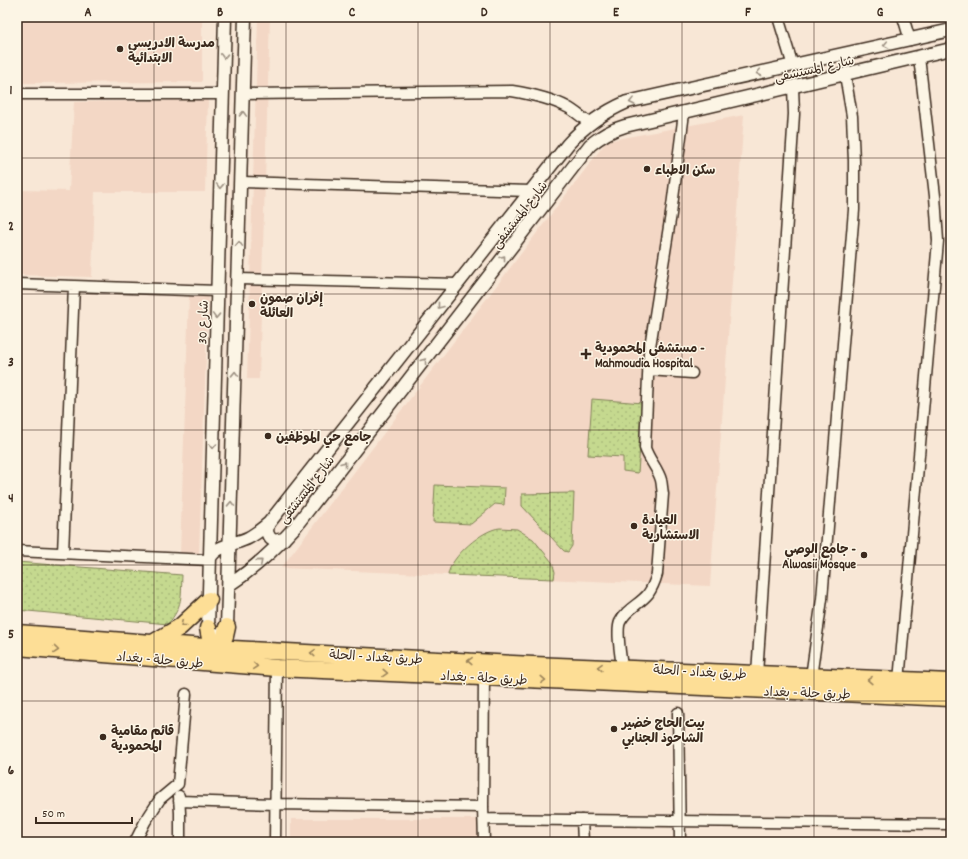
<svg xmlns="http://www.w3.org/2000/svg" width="968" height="859" viewBox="0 0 968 859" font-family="Dekko,'Playpen Sans Arabic',sans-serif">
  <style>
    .built { fill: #f3d7c5 }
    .grass { fill: url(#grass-dots); stroke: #808256 }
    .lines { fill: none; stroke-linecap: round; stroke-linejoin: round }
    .minor-casing { stroke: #3b2a1e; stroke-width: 13 }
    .tertiary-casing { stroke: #3b2a1e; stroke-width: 15 }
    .primary-casing { stroke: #3b2a1e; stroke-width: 19 }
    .minor { stroke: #fcf5e5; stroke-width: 10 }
    .tertiary { stroke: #fcf5e5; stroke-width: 12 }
    .primary { stroke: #fdde96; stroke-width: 16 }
    .oneway { stroke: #9c9082 }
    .oneway2 { stroke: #9c845a }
    .grid { fill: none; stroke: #3b2a1e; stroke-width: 1; stroke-opacity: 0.55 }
    .poi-dot { fill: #3b2a1e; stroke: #fcf5e5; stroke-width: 1.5 }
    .labels { text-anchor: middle; stroke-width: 3; stroke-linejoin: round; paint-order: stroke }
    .poi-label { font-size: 13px; font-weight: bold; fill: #3b2a1e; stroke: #fcf5e5; text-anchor: start }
    .street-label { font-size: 13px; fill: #3b2a1e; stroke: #fcf5e5 }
    .neatline { fill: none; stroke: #3b2a1e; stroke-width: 1.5 }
    .grid-label { font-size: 13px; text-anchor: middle; font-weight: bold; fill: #3b2a1e }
  </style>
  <defs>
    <pattern id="grass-dots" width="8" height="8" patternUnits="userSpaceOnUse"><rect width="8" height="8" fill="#c5d98f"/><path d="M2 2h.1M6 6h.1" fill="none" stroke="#aaba7b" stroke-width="1.8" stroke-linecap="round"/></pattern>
  </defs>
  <rect width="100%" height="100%" fill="#f8e7d6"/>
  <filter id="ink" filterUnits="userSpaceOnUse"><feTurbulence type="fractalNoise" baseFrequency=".025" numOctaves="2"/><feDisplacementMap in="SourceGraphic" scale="8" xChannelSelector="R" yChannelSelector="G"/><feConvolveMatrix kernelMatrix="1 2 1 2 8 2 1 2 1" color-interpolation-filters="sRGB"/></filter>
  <g filter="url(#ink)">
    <path class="built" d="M17 17H202V82L17 83Z
      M258 17H270L259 379H247Z
      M208 100 205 192H95L92 277 17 275V190L69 191 74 102Z
      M744 115 710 586 281 568 607 141Z
      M189 296 208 297 199 553H180Z
      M291 819H481V842H291Z"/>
    <path class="grass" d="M592 399 643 403 638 473 623 471V457L588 455Z
      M435 485 505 488 504 505 495 504 471 524 433 522Z
      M574 493 572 546 568 552 564 551 522 506V494Z
      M500 528 517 529 533 539 552 562 555 572 554 579 448 575C450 557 483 529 500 528Z
      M17 562 182 575C181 596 183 606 168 624L17 610Z"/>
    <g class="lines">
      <g class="minor-casing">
        <path id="minor" d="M778 17 793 66
          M903 17 910 40
          M17 94H223
          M243 94 512 91C530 94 550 98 567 107 575 111 582 118 590 123
          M241 182 531 191
          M238 279 457 284
          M17 284 217 291
          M648 370 692 373
          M17 551 209 560
          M63 553 74 286
          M622 668C621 657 616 631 620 622 626 609 640 604 648 594 653 587 655 581 657 574L663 494C662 489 662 484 661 480 658 469 649 460 645 448L649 353 671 214 684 113
          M757 674 794 114 793 87
          M811 677 822 599 854 210V161L852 116 845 75
          M899 681 938 241 935 196 919 57
          M678 713 680 842
          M179 796 180 813V842
          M179 801 275 804 483 807
          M484 819 951 824
          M582 820 583 842
          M135 842 145 822 160 799 178 784 186 694
          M275 842 277 668
          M484 842 483 807 484 677"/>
      </g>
      <g class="tertiary-casing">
        <path id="tertiary" d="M225 17 208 628 210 632 218 635 225 631 227 627 245 17
          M269 523C266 530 266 536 274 541L284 539
          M210 558C217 545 236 544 248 538 256 534 263 528 269 523L568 144C585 125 604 112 627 102L951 30
          M229 585C254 569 275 549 295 527L590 145C601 136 611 130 625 126L951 49"/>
      </g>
      <g class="primary-casing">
        <path id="primary" d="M208 628C210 640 211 646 220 655
          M17 633 232 649 533 665 951 682
          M153 643 180 627 209 600
          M17 647 277 668 951 698
          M215 657 225 636 227 627"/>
      </g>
      <use href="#minor" class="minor"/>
      <use href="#tertiary" class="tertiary"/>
      <use href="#primary" class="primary"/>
    </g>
    <defs><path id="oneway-chevron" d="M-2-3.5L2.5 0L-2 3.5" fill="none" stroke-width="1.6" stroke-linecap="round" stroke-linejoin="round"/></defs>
    <g class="oneway">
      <use href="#oneway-chevron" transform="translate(886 45) rotate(168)"/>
      <use href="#oneway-chevron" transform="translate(224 56) rotate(92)"/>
      <use href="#oneway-chevron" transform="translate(759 73) rotate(168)"/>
      <use href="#oneway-chevron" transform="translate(632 102) rotate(166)"/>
      <use href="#oneway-chevron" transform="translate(243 114) rotate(-88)"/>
      <use href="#oneway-chevron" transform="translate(220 186) rotate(92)"/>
      <use href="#oneway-chevron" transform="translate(239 244) rotate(-88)"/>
      <use href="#oneway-chevron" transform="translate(503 258) rotate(-52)"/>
      <use href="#oneway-chevron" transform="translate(440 306) rotate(128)"/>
      <use href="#oneway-chevron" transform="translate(216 316) rotate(92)"/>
      <use href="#oneway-chevron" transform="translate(424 361) rotate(-52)"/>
      <use href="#oneway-chevron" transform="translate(235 374) rotate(-88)"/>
      <use href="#oneway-chevron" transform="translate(213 446) rotate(92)"/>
      <use href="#oneway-chevron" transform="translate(344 464) rotate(-52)"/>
      <use href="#oneway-chevron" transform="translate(231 504) rotate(-88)"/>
      <use href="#oneway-chevron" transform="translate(260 562) rotate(-41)"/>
    </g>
    <g class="oneway2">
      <use href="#oneway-chevron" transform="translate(183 624) rotate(141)"/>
      <use href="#oneway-chevron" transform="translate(56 650) rotate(5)"/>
      <use href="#oneway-chevron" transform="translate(313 653) rotate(-177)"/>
      <use href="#oneway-chevron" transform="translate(470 661) rotate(-177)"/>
      <use href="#oneway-chevron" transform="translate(255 666) rotate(5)"/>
      <use href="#oneway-chevron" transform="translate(600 667) rotate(-178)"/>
      <use href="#oneway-chevron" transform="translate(385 673) rotate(3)"/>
      <use href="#oneway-chevron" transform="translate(543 680) rotate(3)"/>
      <use href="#oneway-chevron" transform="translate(870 680) rotate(-178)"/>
    </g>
  </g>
  <path class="grid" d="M154 17V842M286 17V842M418 17V842M550 17V842M682 17V842M814 17V842M17 158H951M17 294H951M17 430H951M17 565H951M17 701H951"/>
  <g class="poi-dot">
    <circle cx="120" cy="49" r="4"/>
    <circle cx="647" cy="169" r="4"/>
    <circle cx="252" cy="304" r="4"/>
    <path d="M584 348h4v4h4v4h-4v4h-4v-4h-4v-4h4z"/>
    <circle cx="268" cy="436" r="4"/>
    <circle cx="634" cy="526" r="4"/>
    <circle cx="864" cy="555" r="4"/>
    <circle cx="614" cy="729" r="4"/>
    <circle cx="103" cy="737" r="4"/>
  </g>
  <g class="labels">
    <g class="poi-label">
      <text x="128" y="47">مدرسة الادريسي<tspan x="128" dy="15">الابتدائية</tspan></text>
      <text x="655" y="174">سكن الاطباء</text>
      <text x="260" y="302">إفران صمون<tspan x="260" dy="15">العائلة</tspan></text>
      <text x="595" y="352">مستشفى المحمودية -<tspan x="595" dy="15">Mahmoudia Hospital</tspan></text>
      <text x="276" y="441">جامع حي الموظفين</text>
      <text x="642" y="524">العيادة<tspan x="642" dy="15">الاستشارية</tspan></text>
      <text x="856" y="553" text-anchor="end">جامع الوصي -<tspan x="856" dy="15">Alwasii Mosque</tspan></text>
      <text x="622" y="727">بيت الحاج خضير<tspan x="622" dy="15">الشاحوذ الجنابي</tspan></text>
      <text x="111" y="735">قائم مقامية<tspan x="111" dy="15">المحمودية</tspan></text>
    </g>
    <g class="street-label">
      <text transform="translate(814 68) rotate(-13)" y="5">شارع المستشفى</text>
      <text transform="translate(519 214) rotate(-52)" y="5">شارع المستشفى</text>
      <text transform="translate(202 322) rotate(-88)" y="5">شارع 30</text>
      <text transform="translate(306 489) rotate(-52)" y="5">شارع المستشفى</text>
      <text transform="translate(376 656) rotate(3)" y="5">طريق بغداد - الحلة</text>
      <text transform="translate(160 659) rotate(5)" y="5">طريق حلة - بغداد</text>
      <text transform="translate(700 671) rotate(3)" y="5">طريق بغداد - الحلة</text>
      <text transform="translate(484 677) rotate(3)" y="5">طريق حلة - بغداد</text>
      <text transform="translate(807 692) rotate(2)" y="5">طريق حلة - بغداد</text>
    </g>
  </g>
  <rect width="968" height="859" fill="none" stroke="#fcf5e5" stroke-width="44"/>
  <path d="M36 817v6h96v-6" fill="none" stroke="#3b2a1e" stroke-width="2"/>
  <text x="42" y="817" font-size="12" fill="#3b2a1e" stroke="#fcf5e5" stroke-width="3" paint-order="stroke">50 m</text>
  <rect x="22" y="22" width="924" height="815" class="neatline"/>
  <g class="grid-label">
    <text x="88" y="16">A</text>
    <text x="220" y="16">B</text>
    <text x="352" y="16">C</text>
    <text x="484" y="16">D</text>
    <text x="616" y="16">E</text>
    <text x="748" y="16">F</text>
    <text x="880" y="16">G</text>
    <text x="11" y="94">1</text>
    <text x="11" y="230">2</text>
    <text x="11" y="366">3</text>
    <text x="11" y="502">4</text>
    <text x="11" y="638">5</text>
    <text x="11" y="774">6</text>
  </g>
</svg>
